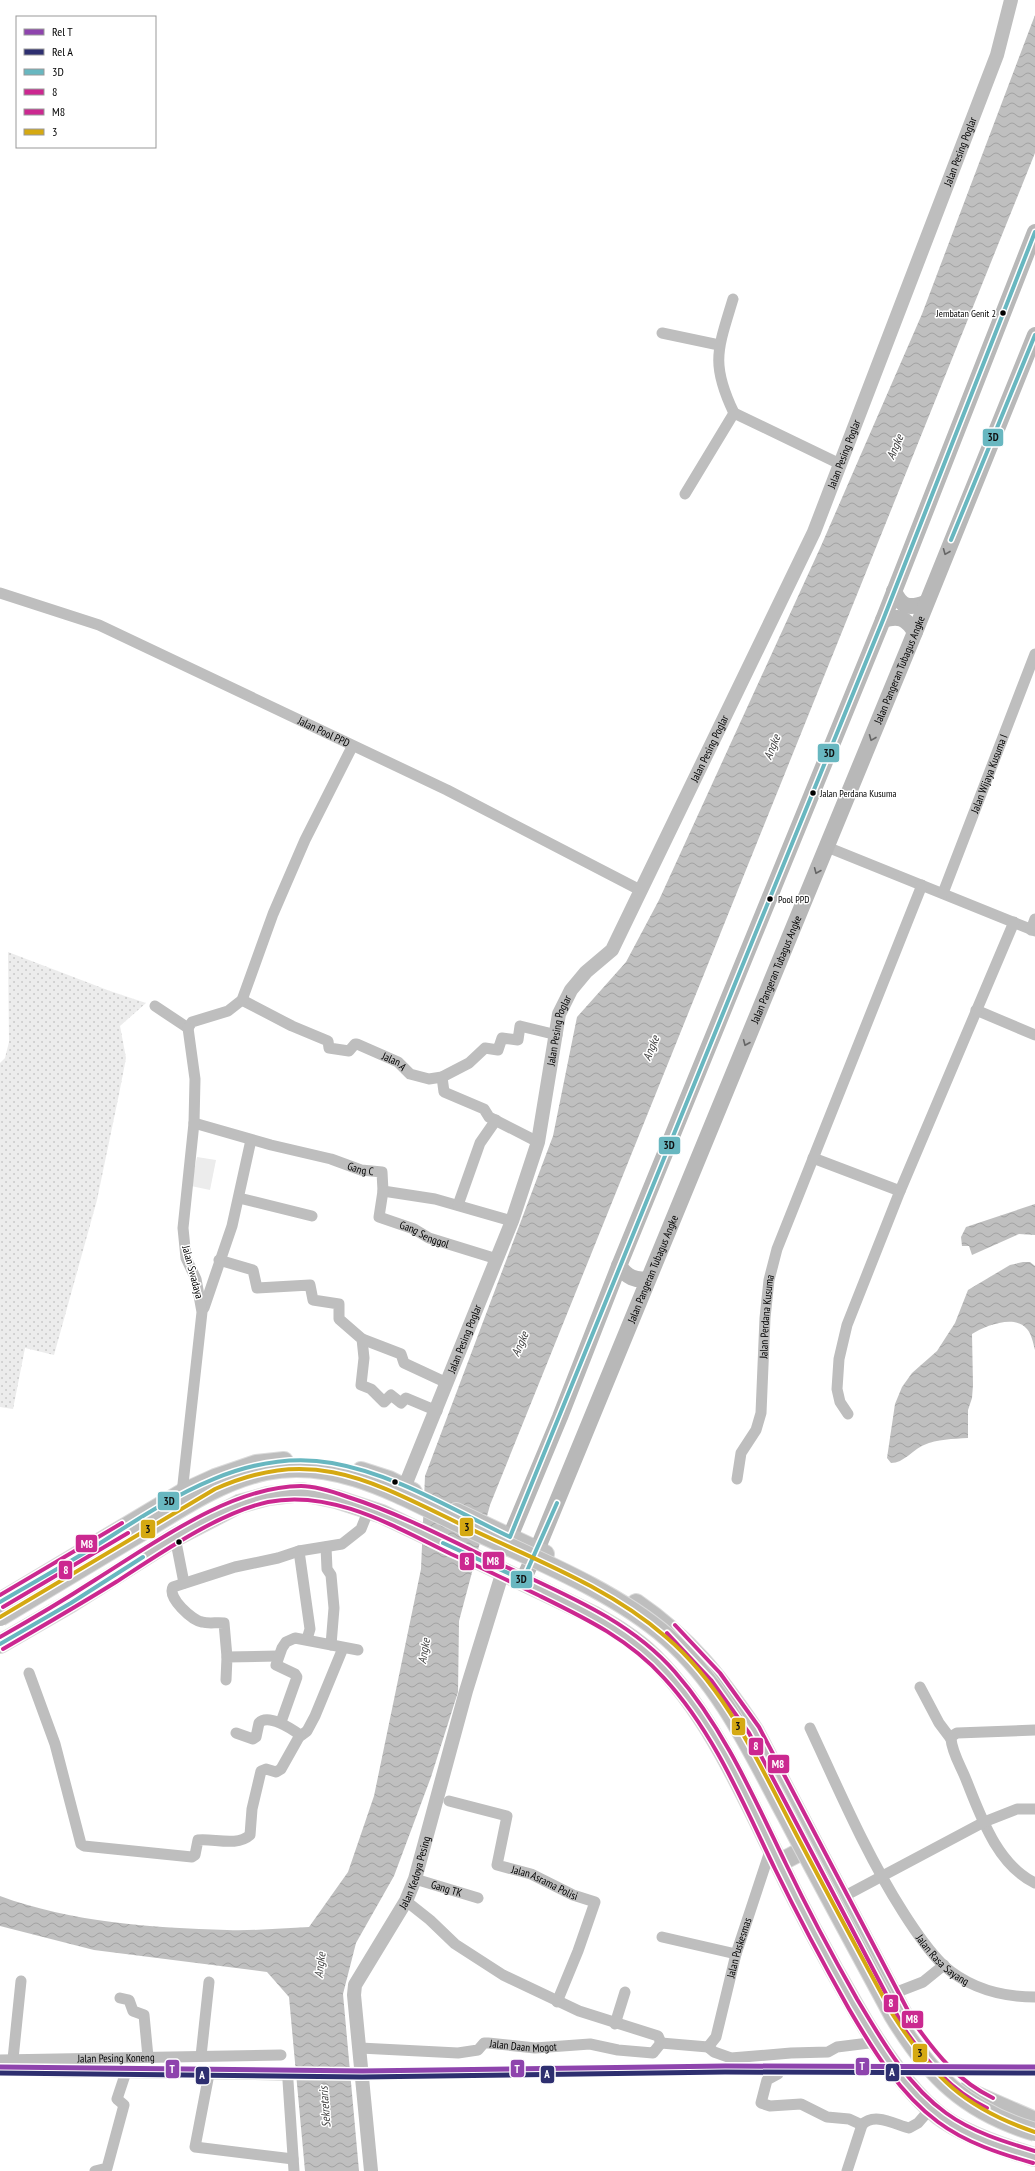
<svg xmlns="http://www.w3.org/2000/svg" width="1035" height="2171" viewBox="0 0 1035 2171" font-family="'PT Sans Narrow',sans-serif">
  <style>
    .grass { fill: url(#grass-dots) }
    .garden { fill: #ececec }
    .water { fill: url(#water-waves) }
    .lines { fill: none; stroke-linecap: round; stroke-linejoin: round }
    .trunk-casing { stroke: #dbdbdb; stroke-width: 20 }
    .minor { stroke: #bebebe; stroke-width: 11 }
    .tertiary { stroke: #bebebe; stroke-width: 14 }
    .secondary { stroke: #b8b8b8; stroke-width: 16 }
    .trunk { stroke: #bebebe; stroke-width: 18 }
    .trunk-bridge-casing { stroke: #dbdbdb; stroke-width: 20; stroke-linecap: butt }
    .trunk-bridge { stroke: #bebebe; stroke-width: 18 }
    .bus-1-casing { stroke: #fff; stroke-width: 7 }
    .bus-2-casing { stroke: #fff; stroke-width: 7 }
    .bus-3-casing { stroke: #fff; stroke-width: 7 }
    .bus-4-casing { stroke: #fff; stroke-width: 7 }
    .bus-1 { stroke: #68b7c0; stroke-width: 4 }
    .bus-2 { stroke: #cc2790; stroke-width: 4 }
    .bus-3 { stroke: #cb2990; stroke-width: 4 }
    .bus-4 { stroke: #d5a912; stroke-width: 4 }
    .rail-1-casing { stroke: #fff; stroke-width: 8 }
    .rail-2-casing { stroke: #fff; stroke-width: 8 }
    .rail-1 { stroke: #8e44ad; stroke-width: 5 }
    .rail-2 { stroke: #2e2f70; stroke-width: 5 }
    .oneway { stroke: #656565 }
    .bus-dot { fill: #000; stroke: #fff; stroke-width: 1.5 }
    .labels { text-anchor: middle; stroke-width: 3; stroke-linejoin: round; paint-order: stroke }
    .bus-label { font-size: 10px; fill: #000; stroke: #fff; text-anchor: start }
    .street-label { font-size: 11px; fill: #000; stroke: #fff }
    .water-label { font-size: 12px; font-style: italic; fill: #444; stroke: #fff }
    .line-badge { stroke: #fff; stroke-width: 1.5 }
    .badge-label { font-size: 11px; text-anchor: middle; font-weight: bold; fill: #fff }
    .pale-badge-label { font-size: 11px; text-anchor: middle; font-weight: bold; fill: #111 }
  </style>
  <defs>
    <pattern id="grass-dots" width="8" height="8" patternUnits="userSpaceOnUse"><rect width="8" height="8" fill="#ececec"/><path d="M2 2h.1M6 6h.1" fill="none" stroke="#c9c9c9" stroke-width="1.8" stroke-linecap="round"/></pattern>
    <pattern id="water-waves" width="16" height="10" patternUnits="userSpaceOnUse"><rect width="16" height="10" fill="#bfbfbf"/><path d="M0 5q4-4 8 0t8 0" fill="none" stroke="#a2a2a2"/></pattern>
  </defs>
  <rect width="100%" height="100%" fill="#fff"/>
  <path class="grass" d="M8 952 110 991 146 1003 120 1026 126 1058 119 1094 97 1200 54 1355 25 1348 13 1409 0 1407V1063L5 1058 9 1042Z"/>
  <path class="garden" d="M197 1157 216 1160 210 1190 191 1186Z"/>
  <path class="water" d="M1035 15V153L490 1505 459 1621 458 1692 431 1777 394 1876 356 1943 343 1994 359 2171H305L289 1997 267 1972 94 1950 0 1926V1896C70 1922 153 1928 227 1930 254 1931 282 1928 309 1927L348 1872 374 1796 421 1569 425 1476 553 1136 577 1017 626 962 659 900 821 546 922 314Z
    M1035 1204V1235L1019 1234 972 1255 969 1246H962L961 1237 966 1227Z
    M1023 1262H1030L1035 1266V1350C1033 1343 1032 1335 1027 1329 1015 1314 985 1326 972 1334L973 1385 972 1398 968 1410V1438C953 1439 937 1439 924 1445 912 1450 904 1463 891 1463L887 1458 895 1404 902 1387 912 1373 937 1351 955 1323 968 1290 1010 1265Z"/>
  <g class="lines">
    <g class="trunk-casing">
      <path id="trunk" d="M361 1471 389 1480 413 1492
        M456 1512 545 1554
        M0 1602 182 1493 215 1478 256 1464 284 1461
        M636 1603C690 1640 718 1677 754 1730L906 2020
        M0 1644 71 1603 175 1537 214 1517 239 1504 268 1496 302 1492 336 1499 382 1514 593 1615C614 1627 635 1639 653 1657 706 1709 739 1781 771 1847 797 1902 826 1957 857 2010 877 2045 912 2098 945 2120 967 2135 1009 2150 1035 2157
        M779 1863 813 1845
        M966 2091 1035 2121"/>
    </g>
    <g class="minor">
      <path d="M733 299C718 349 710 363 734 413"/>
      <path d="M662 333 719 345"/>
      <path d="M685 494 734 413 840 464"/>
      <path id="s1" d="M0 593 99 625 447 790 640 890"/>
      <path d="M827 847 1035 931"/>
      <path id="s2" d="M943 893 1035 654"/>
      <path d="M1031 930 1035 919"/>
      <path id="s3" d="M242 1000 292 1026 328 1041 329 1048 349 1051 355 1044H357L398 1062 410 1074 429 1079 442 1077 469 1063 485 1048 498 1050 502 1038 518 1040 520 1026 557 1035"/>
      <path d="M155 1006 188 1028"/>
      <path d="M976 1010 1035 1035"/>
      <path d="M188 1028 192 1022 228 1011 242 1000 273 914 305 840 352 747"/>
      <path d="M442 1077 444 1092 484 1109 489 1117 538 1142"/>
      <path id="s4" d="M194 1123 271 1145 331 1159 361 1170 382 1172 383 1191 435 1199 512 1221"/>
      <path d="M813 1158 900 1191"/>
      <path id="s5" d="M383 1191 379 1217 414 1229 429 1238 497 1259"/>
      <path d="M239 1198 312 1216"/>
      <path d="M458 1205 480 1143 496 1120"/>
      <path d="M219 1260 253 1270 257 1288 310 1285 313 1300 339 1304V1319L362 1339 364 1358 361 1385 371 1389 384 1402 391 1395 401 1403 406 1398 437 1411"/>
      <path d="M204 1308 232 1226 251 1140"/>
      <path d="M362 1339 401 1354 404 1363 447 1383"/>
      <path d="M848 1414 840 1402 837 1389 839 1359 847 1325 900 1191 1014 922"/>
      <path id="s6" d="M737 1479 741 1453 756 1430 761 1413 765 1318 769 1280 777 1249 922 885"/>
      <path d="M182 1493 202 1312 196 1279 186 1258 183 1228 194 1123 195 1079 188 1028"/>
      <path d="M175 1537 184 1583"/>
      <path d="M326 1547 327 1569 331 1575 334 1608 331 1645"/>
      <path d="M299 1551 310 1629 307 1639"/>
      <path d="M227 1657 224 1623C217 1622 209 1624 202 1622 192 1620 167 1598 173 1587L235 1567 278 1558 299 1551 342 1544 361 1529 369 1509"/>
      <path d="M29 1673 55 1744 81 1844 84 1846 192 1857 195 1855 198 1840C213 1838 237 1847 250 1835L252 1809 261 1771 266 1769 276 1772 281 1769 299 1737 307 1731 315 1716 343 1648"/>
      <path d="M226 1680 227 1657 278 1656"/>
      <path d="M920 1687 939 1723 951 1739"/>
      <path d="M281 1722 297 1677 295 1674 276 1665 282 1648 286 1642 295 1638 358 1650"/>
      <path id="s7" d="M810 1728C839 1790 866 1854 903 1912 915 1931 927 1949 943 1965 969 1988 1001 1997 1035 1997"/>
      <path d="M1035 1730 957 1733 952 1736 951 1739C952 1752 960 1765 965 1777 980 1814 996 1864 1035 1883"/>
      <path d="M236 1733 253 1739 256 1737 259 1723C268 1713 292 1729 300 1735"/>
      <path id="s8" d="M449 1801 507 1816 497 1865 531 1874 573 1895 595 1902 578 1951 557 2002"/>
      <path id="s9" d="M415 1879 478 1898"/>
      <path d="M841 1898 984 1822 1017 1809H1035"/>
      <path d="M406 1901 430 1920 455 1944 503 1975 579 2011 658 2036 661 2043"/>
      <path d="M662 1937 736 1954"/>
      <path d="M892 1994 923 1982 944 1965"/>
      <path d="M120 1998 129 2000 133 2011 144 2015 148 2057"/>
      <path d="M615 2024 625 1992"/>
      <path d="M661 2043 708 2047"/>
      <path id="s10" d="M708 2047 716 2037 736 1954 771 1848"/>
      <path d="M708 2047 714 2052 731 2058 791 2053 828 2052 837 2047 877 2042"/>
      <path id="s11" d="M360 2048 458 2053 478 2050 484 2043H488L535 2048 590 2044 618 2050 653 2053 661 2043"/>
      <path d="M201 2056 209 1982"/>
      <path d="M13 2059 21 1981"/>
      <path id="s12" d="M0 2060 281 2055"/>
      <path d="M0 2071 283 2075 288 2077V2081L294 2171"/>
      <path d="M209 2074 195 2147 293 2159"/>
      <path d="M778 2074 767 2080 761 2103 770 2106 801 2104 827 2117 849 2119 862 2125"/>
      <path d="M95 2171 107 2168 124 2105 117 2099 126 2072"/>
      <path d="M847 2171 862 2125C874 2112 894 2124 909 2128L918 2123 931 2108"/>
    </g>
    <g class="tertiary">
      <path id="s13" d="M404 1488 512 1221 538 1142 559 1014 571 990 586 972 612 950 814 532 997 55 1011 0"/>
      <path id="s14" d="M371 2171 354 1995 355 1985 406 1901 415 1879 466 1691 503 1571"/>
    </g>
    <g class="secondary">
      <path d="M894 591C901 607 909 609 925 603"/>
      <path d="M883 620C899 615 906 618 915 632"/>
      <path d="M619 1266C627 1277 635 1281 648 1279"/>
      <path d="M510 1537 560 1417 619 1266 883 620 1035 232"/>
      <path id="s15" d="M523 1580 537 1550 915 632 1035 335"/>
    </g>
    <use href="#trunk" class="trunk"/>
    <g class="trunk-bridge-casing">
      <path id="trunk-bridge" d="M0 1617C46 1589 92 1562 138 1534 178 1510 219 1481 266 1471 335 1457 398 1494 458 1523 526 1556 611 1588 667 1637 722 1685 752 1752 786 1815 821 1882 857 1948 893 2015 930 2076 965 2111 1035 2132"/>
    </g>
    <use href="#trunk-bridge" class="trunk-bridge"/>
    <g class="bus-1-casing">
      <path id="bus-1" d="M951 540 1035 335
        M443 1543 523 1580 557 1503
        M0 1602C31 1584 63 1566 94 1547 165 1502 243 1447 332 1463 395 1474 453 1510 510 1537L883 620 1035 232
        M0 1644 71 1603 143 1557"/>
    </g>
    <g class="bus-2-casing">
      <path id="bus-2" d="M3 1607 128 1533
        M667 1633 711 1680 749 1733 905 2030C928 2063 951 2091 987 2108
        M3 1649C41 1627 79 1605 116 1582 159 1554 218 1513 268 1502 332 1489 395 1527 451 1554 480 1567 509 1581 538 1595 585 1618 629 1639 664 1678 714 1732 743 1803 775 1869 798 1916 823 1963 849 2009 873 2050 900 2094 938 2122 966 2143 1001 2154 1033 2163"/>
    </g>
    <g class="bus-3-casing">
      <path id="bus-3" d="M0 1595 122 1523
        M675 1625 720 1673 759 1727 915 2024C937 2055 958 2081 993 2098
        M0 1637C32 1619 64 1600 95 1580 153 1544 231 1486 301 1486 316 1486 334 1492 348 1497 401 1514 450 1540 500 1564 563 1594 629 1619 675 1672 724 1728 754 1798 786 1864 808 1910 832 1955 857 1999 881 2039 907 2085 946 2113 972 2132 1005 2142 1035 2151"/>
    </g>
    <g class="bus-4-casing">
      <path id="bus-4" d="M0 1617 215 1489C309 1447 366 1478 452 1520 524 1556 604 1583 666 1637 726 1688 759 1764 795 1832 827 1893 860 1954 893 2015 933 2077 964 2108 1035 2132"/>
    </g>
    <use href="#bus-1" class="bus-1"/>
    <use href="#bus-2" class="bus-2"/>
    <use href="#bus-3" class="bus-3"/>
    <use href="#bus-4" class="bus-4"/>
    <g class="rail-1-casing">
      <path id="rail-1" d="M0 2067 362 2071 725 2066 1035 2067"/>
    </g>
    <g class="rail-2-casing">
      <path id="rail-2" d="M0 2073 362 2077 725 2072 1035 2073"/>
    </g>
    <use href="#rail-1" class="rail-1"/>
    <use href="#rail-2" class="rail-2"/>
  </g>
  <defs><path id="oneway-chevron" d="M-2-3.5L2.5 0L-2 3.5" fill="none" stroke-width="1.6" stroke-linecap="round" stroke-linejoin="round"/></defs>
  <g class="oneway">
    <use href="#oneway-chevron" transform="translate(946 552) rotate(112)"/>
    <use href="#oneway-chevron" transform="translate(872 738) rotate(112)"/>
    <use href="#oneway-chevron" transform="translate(817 871) rotate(113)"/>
    <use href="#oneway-chevron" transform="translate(746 1043) rotate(113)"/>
  </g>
  <g class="bus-dot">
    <circle cx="1003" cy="313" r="3.5"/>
    <circle cx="813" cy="793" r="3.5"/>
    <circle cx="770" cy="899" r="3.5"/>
    <circle cx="395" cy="1482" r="3.5"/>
    <circle cx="179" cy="1542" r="3.5"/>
  </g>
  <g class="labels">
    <g class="bus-label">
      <text x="996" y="317" text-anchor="end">Jembatan Genit 2</text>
      <text x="820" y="797">Jalan Perdana Kusuma</text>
      <text x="778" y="903">Pool PPD</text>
    </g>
    <g class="street-label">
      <text dy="4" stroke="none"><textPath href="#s13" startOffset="1457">Jalan Pesing Poglar</textPath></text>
      <text dy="4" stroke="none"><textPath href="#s13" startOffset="1133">Jalan Pesing Poglar</textPath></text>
      <text dy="4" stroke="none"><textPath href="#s15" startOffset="985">Jalan Pangeran Tubagus Angke</textPath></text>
      <text dy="4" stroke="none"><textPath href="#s1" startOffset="353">Jalan Pool PPD</textPath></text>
      <text dy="4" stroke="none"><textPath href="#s13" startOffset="809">Jalan Pesing Poglar</textPath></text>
      <text dy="4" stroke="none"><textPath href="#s2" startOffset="128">Jalan Wijaya Kusuma I</textPath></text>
      <text dy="4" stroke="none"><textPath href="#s15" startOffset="661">Jalan Pangeran Tubagus Angke</textPath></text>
      <text dy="4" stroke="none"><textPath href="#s13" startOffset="485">Jalan Pesing Poglar</textPath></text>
      <text dy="4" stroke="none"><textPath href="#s3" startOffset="175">Jalan A</textPath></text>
      <text dy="4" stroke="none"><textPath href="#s4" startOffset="173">Gang C</textPath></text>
      <text dy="4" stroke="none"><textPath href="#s5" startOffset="75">Gang Senggol</textPath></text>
      <text dy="4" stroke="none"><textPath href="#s15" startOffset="337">Jalan Pangeran Tubagus Angke</textPath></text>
      <text transform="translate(193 1272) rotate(75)" y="4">Jalan Swadaya</text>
      <text dy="4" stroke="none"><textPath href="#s6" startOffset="168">Jalan Perdana Kusuma</textPath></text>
      <text dy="4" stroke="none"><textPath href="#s13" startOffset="161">Jalan Pesing Poglar</textPath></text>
      <text dy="4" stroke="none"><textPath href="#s14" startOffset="315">Jalan Kedoya Pesing</textPath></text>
      <text dy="4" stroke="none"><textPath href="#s8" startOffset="161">Jalan Asrama Polisi</textPath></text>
      <text dy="4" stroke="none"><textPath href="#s9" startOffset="33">Gang TK</textPath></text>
      <text dy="4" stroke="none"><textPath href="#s10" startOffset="105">Jalan Puskesmas</textPath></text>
      <text dy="4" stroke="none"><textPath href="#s7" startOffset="269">Jalan Rasa Sayang</textPath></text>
      <text dy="4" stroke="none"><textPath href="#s11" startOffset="167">Jalan Daan Mogot</textPath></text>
      <text dy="4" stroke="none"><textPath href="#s12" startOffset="116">Jalan Pesing Koneng</textPath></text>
    </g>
    <g class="water-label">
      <text transform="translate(895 447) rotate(-67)" y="4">Angke</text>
      <text transform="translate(772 747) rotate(-68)" y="4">Angke</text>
      <text transform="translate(651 1048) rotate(-68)" y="4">Angke</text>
      <text transform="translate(520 1344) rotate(-66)" y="4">Angke</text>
      <text transform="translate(424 1651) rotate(-80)" y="4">Angke</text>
      <text transform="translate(320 1965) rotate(-83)" y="4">Angke</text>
      <text transform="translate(325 2107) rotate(-94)" y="4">Sekretaris</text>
    </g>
  </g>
  <g class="line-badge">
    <rect x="982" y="428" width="22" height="19" rx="4" fill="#68b7c0"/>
    <rect x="817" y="743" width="23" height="20" rx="4" fill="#68b7c0"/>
    <rect x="658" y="1136" width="23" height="19" rx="4" fill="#68b7c0"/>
    <rect x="157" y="1491" width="23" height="20" rx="4" fill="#68b7c0"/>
    <rect x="459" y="1517" width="15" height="20" rx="4" fill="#d5a912"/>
    <rect x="140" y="1519" width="16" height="20" rx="4" fill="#d5a912"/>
    <rect x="75" y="1534" width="23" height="19" rx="4" fill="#cb2990"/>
    <rect x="482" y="1551" width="23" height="19" rx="4" fill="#cb2990"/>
    <rect x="459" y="1552" width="16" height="19" rx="4" fill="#cc2790"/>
    <rect x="58" y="1560" width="15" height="20" rx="4" fill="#cc2790"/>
    <rect x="510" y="1570" width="23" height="19" rx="4" fill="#68b7c0"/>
    <rect x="731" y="1717" width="15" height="19" rx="4" fill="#d5a912"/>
    <rect x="748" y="1737" width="16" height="19" rx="4" fill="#cc2790"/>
    <rect x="767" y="1754" width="23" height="20" rx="4" fill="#cb2990"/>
    <rect x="883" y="1994" width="16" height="19" rx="4" fill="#cc2790"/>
    <rect x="901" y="2010" width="23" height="19" rx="4" fill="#cb2990"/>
    <rect x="912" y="2043" width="16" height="20" rx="4" fill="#d5a912"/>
    <rect x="855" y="2057" width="15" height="19" rx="4" fill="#8e44ad"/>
    <rect x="510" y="2059" width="15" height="19" rx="4" fill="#8e44ad"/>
    <rect x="165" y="2059" width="15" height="20" rx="4" fill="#8e44ad"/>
    <rect x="885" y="2063" width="15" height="19" rx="4" fill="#2e2f70"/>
    <rect x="540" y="2065" width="15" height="19" rx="4" fill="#2e2f70"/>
    <rect x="195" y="2066" width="15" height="19" rx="4" fill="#2e2f70"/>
  </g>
  <g class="badge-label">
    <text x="87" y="1548">M8</text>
    <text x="493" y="1565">M8</text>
    <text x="467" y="1565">8</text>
    <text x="66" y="1574">8</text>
    <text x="756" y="1750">8</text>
    <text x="778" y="1768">M8</text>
    <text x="891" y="2007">8</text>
    <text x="912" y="2023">M8</text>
    <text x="862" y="2070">T</text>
    <text x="517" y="2073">T</text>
    <text x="172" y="2073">T</text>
    <text x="892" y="2076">A</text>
    <text x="547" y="2078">A</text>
    <text x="202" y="2079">A</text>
  </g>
  <g class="pale-badge-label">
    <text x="993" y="441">3D</text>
    <text x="829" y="757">3D</text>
    <text x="669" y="1149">3D</text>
    <text x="169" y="1505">3D</text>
    <text x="467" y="1531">3</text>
    <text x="148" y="1533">3</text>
    <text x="521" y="1583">3D</text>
    <text x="738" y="1730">3</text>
    <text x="920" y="2057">3</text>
  </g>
  <rect x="16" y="16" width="140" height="132" fill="#ffffff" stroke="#999999"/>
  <rect x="24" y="29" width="20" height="6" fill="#8e44ad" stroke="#999999"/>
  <text x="52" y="36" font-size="12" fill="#000000">Rel T</text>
  <rect x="24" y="49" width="20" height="6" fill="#2e2f70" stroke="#999999"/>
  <text x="52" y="56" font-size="12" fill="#000000">Rel A</text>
  <rect x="24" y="69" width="20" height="6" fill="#68b7c0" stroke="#999999"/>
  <text x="52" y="76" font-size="12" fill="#000000">3D</text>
  <rect x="24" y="89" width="20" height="6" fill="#cc2790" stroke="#999999"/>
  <text x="52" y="96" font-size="12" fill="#000000">8</text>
  <rect x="24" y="109" width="20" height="6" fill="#cb2990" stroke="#999999"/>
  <text x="52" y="116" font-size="12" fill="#000000">M8</text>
  <rect x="24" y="129" width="20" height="6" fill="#d5a912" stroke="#999999"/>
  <text x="52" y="136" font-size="12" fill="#000000">3</text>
</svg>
